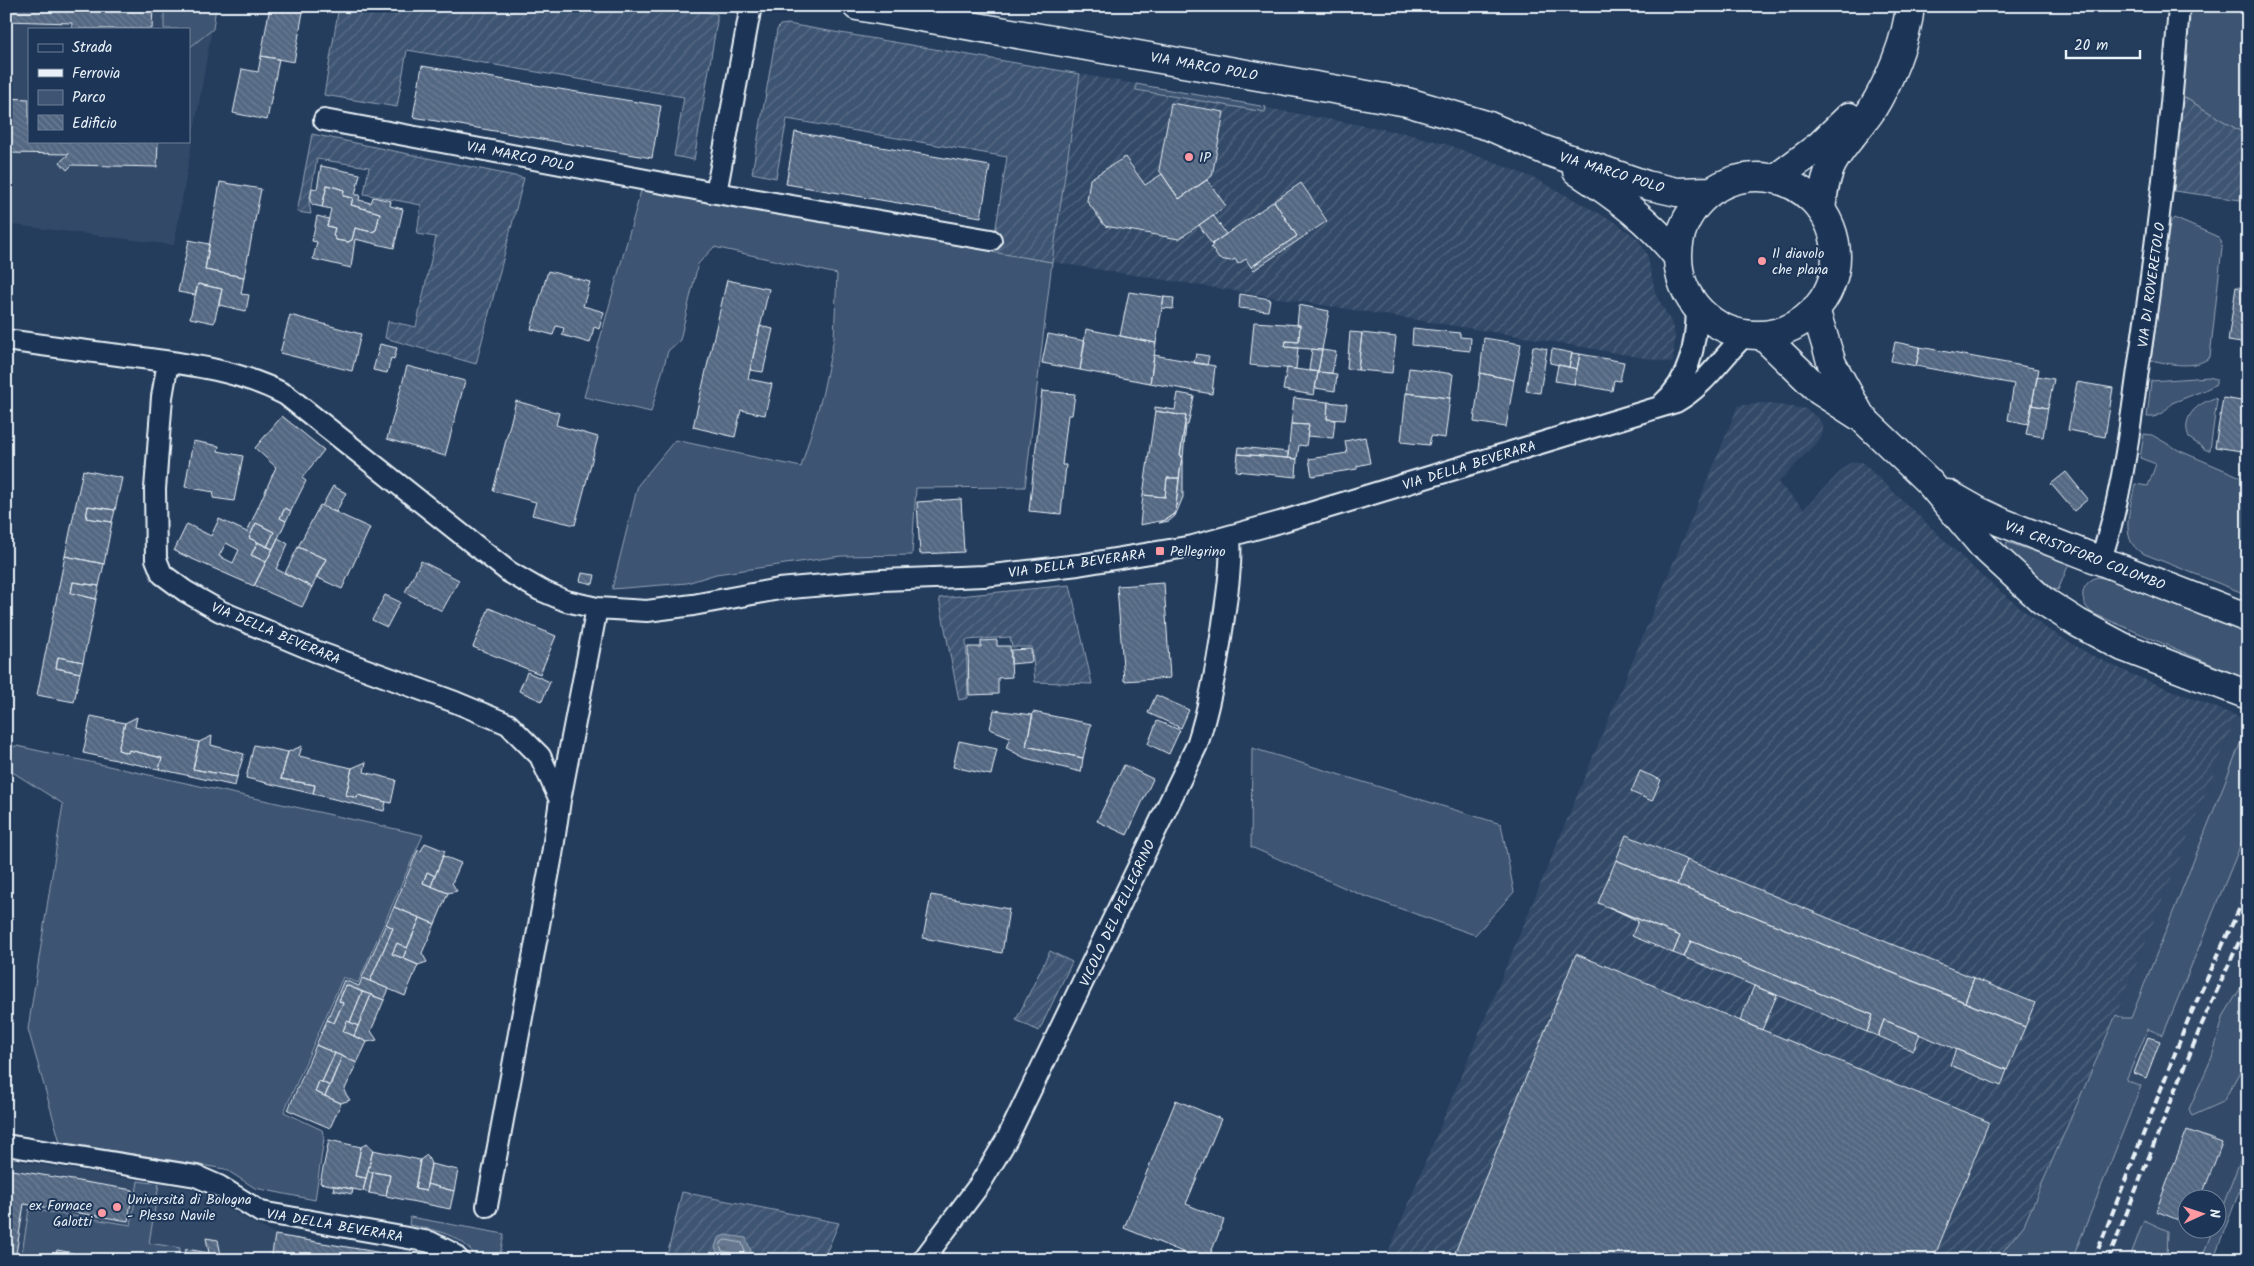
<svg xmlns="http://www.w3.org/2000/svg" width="2254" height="1266" viewBox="0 0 2254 1266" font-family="Kalam,sans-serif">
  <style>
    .built { fill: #334a68; fill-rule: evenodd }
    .industrial { fill: url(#industrial-furrows) }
    .green { fill: #3e5472; stroke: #93a2b5 }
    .garden { fill: url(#garden-furrows); stroke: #93a2b5 }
    .water { fill: url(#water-ripples); stroke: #99a8ba }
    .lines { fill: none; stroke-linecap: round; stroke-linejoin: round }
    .shore { stroke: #b4c1ce; stroke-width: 1 }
    .building { fill: url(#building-back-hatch); stroke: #e8f1f8; fill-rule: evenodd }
    .street-casing { stroke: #e8f1f8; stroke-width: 24 }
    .secondary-casing { stroke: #e8f1f8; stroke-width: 31 }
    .primary-casing { stroke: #e8f1f8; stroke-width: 31 }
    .street { stroke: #1d3557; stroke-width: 20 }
    .secondary { stroke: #1d3557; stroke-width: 28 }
    .primary { stroke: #1d3557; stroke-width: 28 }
    .rail { stroke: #e8f1f8; stroke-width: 4; stroke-dasharray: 8 4; stroke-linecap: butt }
    .poi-dot { fill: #ff9aa2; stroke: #1d3557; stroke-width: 2 }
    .labels { text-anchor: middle; stroke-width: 4; stroke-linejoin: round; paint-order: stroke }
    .street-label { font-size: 14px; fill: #e8f1f8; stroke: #1d3557 }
    .poi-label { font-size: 14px; fill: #e8f1f8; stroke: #1d3557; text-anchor: start }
  </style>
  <defs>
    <pattern id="industrial-furrows" width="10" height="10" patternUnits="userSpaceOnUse" patternTransform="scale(1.25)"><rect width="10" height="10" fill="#334a68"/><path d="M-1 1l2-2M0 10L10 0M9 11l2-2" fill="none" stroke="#51657e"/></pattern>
    <pattern id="garden-furrows" width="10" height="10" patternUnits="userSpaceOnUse" patternTransform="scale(1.25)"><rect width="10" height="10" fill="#3e5472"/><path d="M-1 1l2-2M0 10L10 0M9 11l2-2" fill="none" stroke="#5a6d87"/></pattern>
    <pattern id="water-ripples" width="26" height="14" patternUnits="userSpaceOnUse" patternTransform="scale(1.25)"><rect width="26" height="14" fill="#657890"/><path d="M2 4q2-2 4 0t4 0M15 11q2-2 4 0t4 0" fill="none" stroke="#576270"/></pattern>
    <pattern id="building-back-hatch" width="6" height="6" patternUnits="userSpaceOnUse" patternTransform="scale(1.25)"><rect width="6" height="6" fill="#536782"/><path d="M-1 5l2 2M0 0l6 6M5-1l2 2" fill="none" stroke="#6c7d94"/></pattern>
  </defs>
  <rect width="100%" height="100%" fill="#253d5d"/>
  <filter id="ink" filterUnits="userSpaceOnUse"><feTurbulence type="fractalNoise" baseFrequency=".02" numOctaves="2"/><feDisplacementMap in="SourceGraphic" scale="10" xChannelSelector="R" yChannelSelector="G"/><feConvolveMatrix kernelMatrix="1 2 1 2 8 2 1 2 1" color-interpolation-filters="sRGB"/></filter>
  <g filter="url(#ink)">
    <path class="built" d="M6 6H216L174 245 6 224ZM29 29H189V141H29Z
      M2237 716 2248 718V1140L2217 1221 2216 1198H2186V1228L2213 1229 2201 1260H1996L2024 1225 2116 1015Z
      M6 1159 187 1188 203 1193 251 1222 276 1234 419 1257 423 1260H6Z"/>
    <path class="industrial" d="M1080 74 1404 133 1449 145 1534 178 1615 222 1638 239 1647 254 1656 295 1671 322 1675 335 1673 363 1531 338 1052 262Z
      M1763 403 1806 409 1819 419 1822 424V434L1820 439 1778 483 1804 509 1847 465 1852 462H1862L1983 577 2044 627 2091 655 2131 674 2237 716 2116 1015 2024 1225 1996 1260H1385L1738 406Z"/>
    <path class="green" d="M164 6H216L213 29 189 48V29H164Z
      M2188 6H2243L2248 10V136L2182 96Z
      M1136 84 1266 107 1265 112 1136 90Z
      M642 187 1052 262 1025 487 916 488 912 555 841 556 716 574 687 583 612 589 638 485 675 440 801 467 822 396 834 338 837 274 714 247 698 264 680 340 668 351 651 412 584 397Z
      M2174 218 2216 236 2221 241 2222 247 2210 357C2195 370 2169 364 2151 360L2170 223Z
      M2209 377 2216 379V384L2205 390 2172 403 2163 413 2154 417H2147L2151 381Z
      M2215 398 2217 400 2210 450H2206L2189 438C2181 417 2196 404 2215 398Z
      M2144 434 2152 435 2180 451 2248 480V595L2142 553C2118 539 2131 507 2135 484L2148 486 2156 464 2140 458Z
      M2007 542 2069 564 2058 590 2053 589 2007 550 2006 546Z
      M2097 577 2109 579 2248 632V680L2092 613C2079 602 2079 584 2097 577Z
      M2248 724V827L2163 1035 2148 1029 2126 1080 2141 1086 2072 1260H1996L2024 1225 2116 1015 2123 1018H2131Z
      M17 746 423 835 358 983 343 977 284 1112 322 1130 324 1138 315 1200 255 1188 225 1169 60 1142 28 1029 63 804 6 768V747Z
      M1252 748 1501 824 1514 892 1475 935 1359 894 1251 847Z
      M2248 976V1057L2223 1102 2192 1116 2189 1109 2212 1057 2224 1015Z
      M2248 1140V1169L2213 1260H2201L2213 1229 2216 1228 2217 1221Z
      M138 1181 159 1184 149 1243 180 1248 178 1260H21L29 1209 131 1225Z
      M410 1217 504 1234 499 1260H478C463 1234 435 1230 409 1225Z
      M2144 1220 2168 1231 2167 1256 2173 1260H2129Z"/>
    <path class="garden" d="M339 6H673L717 14V21L694 160 674 156 684 97 407 50 397 107 324 95Z
      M788 24 1080 74 1052 262 992 252 1007 157 787 119 776 178 752 173 777 30 780 25Z
      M2182 96 2248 136V201L2174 191Z
      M312 134 524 178 476 364 385 338 388 321 416 327 436 237 417 234 421 205 364 194 369 167 317 159 309 202 311 214 297 212Z
      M1070 585 1092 684 1035 682 1032 647H1012L1010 637 966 640 968 698 959 700 939 598Z
      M1050 951 1072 962 1039 1031 1016 1020Z
      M682 1192 839 1223 823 1260H666Z"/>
    <path class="water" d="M725 1235 746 1238 751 1251 749 1256 739 1260C732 1256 727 1259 718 1255L715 1247 718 1238Z"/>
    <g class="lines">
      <path class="shore" d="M726 1240 742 1243 745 1252 740 1255 722 1251 720 1246 722 1242Z"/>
    </g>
    <path class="building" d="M6 6H153L152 29H72V23L6 21Z
      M270 6H304L294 62 261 56Z
      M261 56 279 59 267 120 233 113 242 69 258 72Z
      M422 66 661 106 652 158 413 117Z
      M6 98 29 99V141H158L157 167 72 165 67 170 60 162 69 154 6 153Z
      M1171 103 1224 112 1212 176 1179 199 1159 170Z
      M795 132 990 166 981 217 786 184Z
      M1125 157 1145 185 1162 174 1179 199 1207 180 1226 206 1179 239 1105 226 1087 201 1090 179Z
      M321 166 360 174 355 195H360L359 200 371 203 373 197 391 201 390 206 403 209 394 248 355 239 351 268 313 259 317 242 312 241 317 216 329 219 327 226 335 228 333 235 336 240 348 242 352 240 355 228 372 232 376 230 380 213 351 205 353 198 343 196 344 190 341 189 327 185 322 207 313 205 310 201 312 188 317 189Z
      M220 182 261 189 244 277 205 270Z
      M1301 183 1327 221 1254 270 1251 267 1297 236 1274 201Z
      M327 185 341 189 344 190 343 196 353 198 351 205 380 213 376 230 372 232 355 228 352 240 348 242 336 240 333 235 335 228 327 226 331 209 322 207Z
      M1274 201 1297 236 1251 267 1246 259 1238 264 1235 259 1231 261 1219 259 1211 247 1213 245 1212 244Z
      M1213 215 1226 234 1212 244 1199 225Z
      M189 240 209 244 205 270 244 277 241 294 249 295 246 311 219 305 222 289 198 284 195 295 178 292Z
      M548 271 590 282 583 306 604 312 599 329 594 327 590 343 562 335 564 328 556 326 553 335 531 329Z
      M727 280 769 289 748 379 772 384 765 415 741 410 735 437 693 427Z
      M198 284 222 289 214 323 190 318Z
      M2236 287 2248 288V344L2228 341Z
      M1129 292 1164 297 1156 343 1120 336Z
      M1240 294 1270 299 1268 311 1239 308Z
      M1164 297 1174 298 1173 309 1162 308Z
      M1299 305 1329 311 1322 350 1285 347 1286 341 1299 342 1300 325H1297Z
      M290 315 361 334 352 371 280 353Z
      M1254 322 1300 325 1299 342 1286 341 1285 347 1298 348 1296 369 1250 365Z
      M760 326 773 329 763 372 750 370Z
      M1413 328 1460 333V337L1471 338 1470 351 1412 345Z
      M1086 329 1156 343 1150 383 1080 370Z
      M1350 332 1362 333 1358 370 1347 369Z
      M1362 333 1396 337 1392 373 1358 370Z
      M1048 334 1085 341 1080 370 1042 363Z
      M1484 338 1521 344 1514 380 1480 373Z
      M1895 342 1920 347 1916 366 1891 361Z
      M380 344 397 348 394 359 391 358 387 373 373 370Z
      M1533 346 1547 349 1540 393 1526 391Z
      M1920 347 2039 369 2028 424 2008 420 2014 384 1916 366Z
      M1312 349 1322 350 1318 372 1309 370Z
      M1552 349 1572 353 1569 367 1550 363Z
      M1322 350 1336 352 1332 373 1318 372Z
      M1572 353 1580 354 1577 369 1569 367Z
      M1196 354 1209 356 1207 365 1194 363Z
      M1580 354 1624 362 1620 381 1614 380 1612 391 1574 384Z
      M1154 355 1215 366 1212 394 1150 383Z
      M1558 365 1577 369 1574 384 1555 381Z
      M407 366 465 381 445 456 387 439Z
      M1287 368 1318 372 1314 395 1283 390Z
      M1409 368 1453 374 1450 398 1406 393Z
      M1318 372 1337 374 1335 391 1315 388Z
      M1480 373 1514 380 1506 427 1474 422Z
      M2037 376 2054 379 2048 408 2032 405Z
      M2077 382 2113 388 2105 437 2068 430Z
      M1042 391 1075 394 1072 415H1068L1062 465H1066L1061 514 1029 511Z
      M1178 393 1194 396 1188 425H1186L1183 457V497L1175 516 1169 521 1159 523 1175 514 1182 456H1180L1186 416 1155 411V407L1175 410Z
      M1406 393 1450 398 1445 438 1431 436 1429 445 1401 442Z
      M1294 398 1328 402 1327 419 1335 420 1333 438 1307 436 1309 425 1291 424Z
      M2223 398 2248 402V452L2215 447Z
      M516 401 559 413 556 425 598 437 575 525 532 515 536 502 493 491Z
      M1328 402 1347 404 1345 420 1327 419Z
      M2032 405 2048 408 2043 437 2026 434Z
      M1155 411 1186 416 1180 456H1182L1179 478H1167L1165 497 1143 495Z
      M282 416 324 450 302 478 306 481 291 511 285 508 280 518 286 521 273 549 267 547 274 532 256 523 249 538 258 542 251 555 266 562 254 586 174 551 187 524 211 536 219 519 247 532 276 467 255 448ZM226 543 239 550 233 563 219 556Z
      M1291 424 1309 425 1306 446 1299 445 1297 459 1288 458Z
      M1365 437 1370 463 1357 466V469L1312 476 1309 459 1347 453 1345 441Z
      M193 441 219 446 218 451 243 456 234 501 213 498 214 492 185 487Z
      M6 442 11 443 6 475Z
      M1239 447 1288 452V458L1238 454Z
      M1238 454 1297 459 1296 477 1236 471Z
      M83 470 122 478 115 510 88 506 86 518 112 522 104 564 65 556Z
      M2066 472 2088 499 2074 511 2051 484Z
      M1167 478H1179L1175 514 1165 520 1140 525 1143 495 1165 497Z
      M333 486 346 493 336 512 322 506Z
      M961 499 964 552 920 554 917 502Z
      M320 505 370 528 342 589 316 577 326 559 298 547Z
      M88 506 115 510 112 522 86 518Z
      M285 508 291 511 286 521 280 518Z
      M256 523 274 532 267 547 249 538Z
      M278 538 288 544 276 569 312 587 302 607 254 586Z
      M258 542 273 549 266 562 251 555Z
      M298 547 326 559 312 587 285 573Z
      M65 556 104 564 99 586 73 582 71 593 96 599 83 662 58 657 56 668 80 673 74 702 37 695Z
      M421 561 459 580 442 611 405 592Z
      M582 573 595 575 593 584 580 581Z
      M73 582 99 586 96 599 71 593Z
      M1164 583 1170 678 1124 681 1117 586Z
      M385 595 400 602 387 627 372 620Z
      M489 608 556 636 540 674 473 647Z
      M997 640V646H1010L1012 677 998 678V694L969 695 968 647H981V641Z
      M1031 649 1032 662 1011 664V650Z
      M58 657 83 662 80 673 56 668Z
      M527 672 550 682 542 701 519 691Z
      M1156 695 1189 710 1181 728 1148 713Z
      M994 710 1033 715 1026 746 1083 758 1081 772 1025 758 1006 748 1010 737 990 729Z
      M1033 712 1091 724 1083 758 1026 746Z
      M91 716 125 723 118 750 128 753 129 750 162 758 159 769 83 753Z
      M137 717 135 727 199 742 193 769 237 777 235 786 159 769 162 758 129 750 128 753 118 750 125 723Z
      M1157 721 1180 730 1169 754 1148 744Z
      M212 736 211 745 244 754 237 777 193 769 199 742Z
      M959 741 997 749 991 775 953 767Z
      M254 745 288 752 281 779 315 785 313 794 246 778Z
      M302 746 299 756 352 768 346 795 357 798 358 795 386 802 384 811 313 794 315 785 281 779 288 752Z
      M366 762 364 772 396 780 391 803 358 795 357 798 346 795 352 768Z
      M1124 765 1153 779 1127 835 1097 821Z
      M1640 771 1661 780 1652 801 1631 792Z
      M1626 835 1687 860 1677 885 1616 860Z
      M425 843 445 851 435 876 427 872 423 883 448 893 435 924 394 907 418 850 421 851Z
      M443 856 461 863 452 883 457 891 448 893 431 886Z
      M1616 860 2025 1027 2007 1070 1884 1020 1878 1036 1867 1032 1873 1015 1691 941 1684 957 1673 953 1680 936 1598 903Z
      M1687 860 1974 978 1965 1002 1677 885Z
      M427 872 435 876 431 886 423 883Z
      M931 895 1009 909 1002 953 923 938Z
      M394 907 420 918 407 948 397 943 392 954 418 965 405 996 370 981 393 928 386 924Z
      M1609 907 1680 936 1673 953 1632 936 1638 921Z
      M420 918 435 924 422 953 427 962 418 965 403 958Z
      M386 924 393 928 370 981 362 978Z
      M1691 941 1873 1015 1867 1032 1684 957Z
      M397 943 407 948 403 958 392 954Z
      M1576 954 1989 1122 1933 1260H1452Z
      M362 978 389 989 384 1000 346 985 339 1001 343 1003 334 1023 327 1020 344 980 359 986Z
      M1974 978 2035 1003 2025 1027 1965 1002Z
      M346 985 362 992 350 1022 347 1021 343 1031 367 1042 357 1063 316 1045 327 1020 334 1023 343 1003 339 1001Z
      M1754 986 1777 995 1762 1030 1740 1021Z
      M362 992 371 995 358 1026 350 1022Z
      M371 995 384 1000 371 1031 377 1040 367 1042 354 1036Z
      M1884 1020 1920 1034 1913 1051 1878 1036Z
      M347 1021 358 1026 354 1036 343 1031Z
      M2148 1037 2160 1041 2146 1078 2134 1073Z
      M316 1045 335 1053 322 1082 319 1081 315 1092 341 1103 330 1128 288 1110Z
      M1956 1049 2007 1070 2001 1086 1950 1065Z
      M335 1053 342 1056 330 1086 322 1082Z
      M342 1056 357 1063 344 1091 350 1100 341 1103 325 1096Z
      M319 1081 330 1086 325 1096 315 1092Z
      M1176 1100 1221 1119 1186 1204 1224 1220 1208 1260H1202L1124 1228Z
      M2187 1130 2222 1143 2201 1198H2186V1223L2156 1211Z
      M329 1140 361 1147 355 1176 366 1178 363 1191 320 1183Z
      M367 1143 373 1150 366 1178 355 1176 361 1147Z
      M373 1150 420 1160 415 1189 426 1191 427 1184 454 1191 450 1209 386 1196 390 1175 368 1171Z
      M427 1155 431 1164 426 1191 415 1189 420 1160Z
      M431 1164 458 1170 454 1191 427 1184Z
      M6 1169 133 1190 128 1221 24 1204 15 1260H6Z
      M368 1171 373 1172 369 1193 363 1191Z
      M373 1172 390 1175 386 1196 369 1193Z
      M334 1186 353 1189 352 1194 333 1190Z
      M275 1235 418 1259V1260H271Z
      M206 1238 218 1240 221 1255 250 1260H184L186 1249 209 1253Z
      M57 1250 73 1253 71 1260H55Z"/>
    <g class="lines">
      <g class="street-casing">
        <path id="street" d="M324 120 716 193 991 240
          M716 193 751 6
          M6 340C49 346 92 352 135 357 187 364 239 370 286 395L509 572 540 590 566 601 597 608 647 611 693 605 779 589 882 580 984 576 1078 565 1193 546 1280 522 1676 402C1705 386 1722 357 1745 335
          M168 362 162 397 155 489 156 559 162 574 185 591 220 611 315 651 455 702 508 724 540 756 560 800 552 855 487 1206
          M1662 404C1690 380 1696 344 1697 309
          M2100 561C2123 496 2130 424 2140 356 2157 240 2171 124 2179 6
          M560 800 597 608
          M6 1145 196 1176 219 1186 261 1212 430 1242 452 1253 459 1260
          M923 1260 980 1184 1007 1139 1197 745C1210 705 1217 666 1223 624 1227 595 1232 566 1230 536"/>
      </g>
      <g class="secondary-casing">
        <path id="secondary" d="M1775 179 1819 146 1849 117
          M1821 209C1823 194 1825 178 1832 164 1842 145 1859 129 1871 111 1889 82 1907 40 1910 6"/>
      </g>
      <g class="primary-casing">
        <path id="primary" d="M857 6 1407 102 1489 126 1544 150 1646 185 1677 192 1711 191
          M1577 171C1614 195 1650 221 1677 256
          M1678 256a79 79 0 1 1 158 0a79 79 0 1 1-158 0Z
          M1815 309 1832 364 1860 415
          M1762 335 1820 391 1862 418 1928 481 1983 546 2042 600 2078 623 2123 647 2248 695
          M1948 494 1978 511 2001 522 2248 618"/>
      </g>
      <use href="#street" class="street"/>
      <use href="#secondary" class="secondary"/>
      <use href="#primary" class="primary"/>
      <path class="rail" d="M2094 1260 2188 1020 2248 890
        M2108 1260 2201 1026 2248 922"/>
    </g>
  </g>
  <g class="poi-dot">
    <circle cx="1189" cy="157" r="5"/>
    <circle cx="1762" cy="261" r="5"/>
    <rect x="1155" y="546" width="10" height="10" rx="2.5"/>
    <circle cx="117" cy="1207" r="5"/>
    <circle cx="102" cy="1213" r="5"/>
  </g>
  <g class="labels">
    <g class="street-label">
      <text transform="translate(1204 66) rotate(10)" y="5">VIA MARCO POLO</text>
      <text transform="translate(520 156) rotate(11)" y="5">VIA MARCO POLO</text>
      <text transform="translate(1612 172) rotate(17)" y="5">VIA MARCO POLO</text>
      <text transform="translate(2151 285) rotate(-82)" y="5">VIA DI ROVERETOLO</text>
      <text transform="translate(1469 465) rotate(-17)" y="5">VIA DELLA BEVERARA</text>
      <text transform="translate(2085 555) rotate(21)" y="5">VIA CRISTOFORO COLOMBO</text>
      <text transform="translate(1077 563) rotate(-8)" y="5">VIA DELLA BEVERARA</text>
      <text transform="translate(276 633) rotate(23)" y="5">VIA DELLA BEVERARA</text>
      <text transform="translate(1117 913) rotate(-65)" y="5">VICOLO DEL PELLEGRINO</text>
      <text transform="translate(335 1225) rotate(10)" y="5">VIA DELLA BEVERARA</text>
    </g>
    <g class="poi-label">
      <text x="1199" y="162">IP</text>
      <text x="1772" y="258">Il diavolo<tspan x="1772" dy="16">che plana</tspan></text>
      <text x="1170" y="556">Pellegrino</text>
      <text x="127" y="1204">Università di Bologna<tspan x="127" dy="16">- Plesso Navile</tspan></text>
      <text x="92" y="1210" text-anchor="end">ex Fornace<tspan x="92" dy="16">Galotti</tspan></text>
    </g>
  </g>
  <rect width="2254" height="1266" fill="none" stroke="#1d3557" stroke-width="25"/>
  <rect x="12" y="12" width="2229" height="1241" fill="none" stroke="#e8f1f8" stroke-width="2" filter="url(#ink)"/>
  <rect x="28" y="28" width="162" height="115" fill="#1d3557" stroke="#6e8097"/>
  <rect x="38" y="44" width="25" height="8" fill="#1d3557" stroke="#6e8097"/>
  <text x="72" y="52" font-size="15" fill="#e8f1f8">Strada</text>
  <rect x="38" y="69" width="25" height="8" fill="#e8f1f8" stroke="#6e8097"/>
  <text x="72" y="78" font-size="15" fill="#e8f1f8">Ferrovia</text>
  <rect x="38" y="90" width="25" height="15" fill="#3e5472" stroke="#6e8097"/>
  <text x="72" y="102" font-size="15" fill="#e8f1f8">Parco</text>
  <rect x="38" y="115" width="25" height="15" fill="url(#building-back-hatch)" stroke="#6e8097"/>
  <text x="72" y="128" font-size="15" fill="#e8f1f8">Edificio</text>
  <g transform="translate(2202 1214) rotate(87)"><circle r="24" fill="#1d3557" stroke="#6e8097"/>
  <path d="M0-4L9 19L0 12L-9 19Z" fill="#ff9aa2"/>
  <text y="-8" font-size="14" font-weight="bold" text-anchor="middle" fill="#e8f1f8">N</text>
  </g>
  <path d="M2066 50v8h74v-8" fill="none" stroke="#e8f1f8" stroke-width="2.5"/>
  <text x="2074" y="50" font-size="15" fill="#e8f1f8" stroke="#1d3557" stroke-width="4" paint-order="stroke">20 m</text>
</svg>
